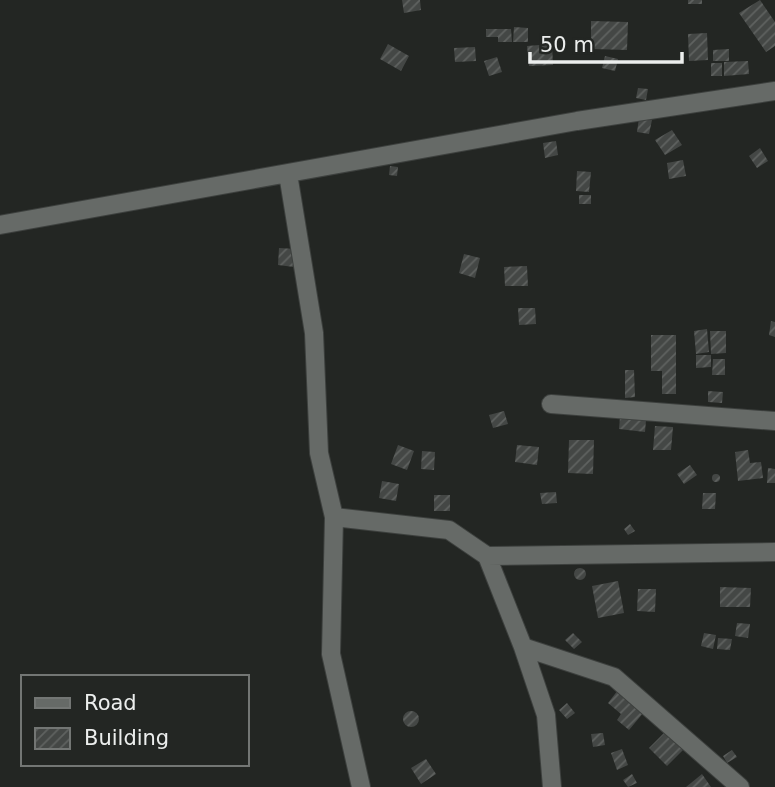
<svg xmlns="http://www.w3.org/2000/svg" width="775" height="787" viewBox="0 0 775 787" font-family="'DejaVu Sans',sans-serif">
  <style>
    .building { fill: url(#building-hatch) }
    .lines { fill: none; stroke-linecap: round; stroke-linejoin: round }
    .street-casing { stroke: #3d403e; stroke-width: 20 }
    .street { stroke: #666a67; stroke-width: 18 }
  </style>
  <defs>
    <pattern id="building-hatch" width="6" height="6" patternUnits="userSpaceOnUse" patternTransform="scale(1.75)"><rect width="6" height="6" fill="#444745"/><path d="M-1 1l2-2M0 6l6-6M5 7l2-2" fill="none" stroke="#5f6260"/></pattern>
  </defs>
  <rect width="100%" height="100%" fill="#232623"/>
  <path class="building" d="M402 0H420L421 10 404 13Z
    M688 0H702V4H688Z
    M760 0 775 22V46L766 52 739 13Z
    M591 21 628 22 627 50 591 49Z
    M514 27 528 28V42H513Z
    M486 29H511L512 42H498V37H486Z
    M707 33 708 60 689 61 688 34Z
    M388 44 409 56 401 71 380 59Z
    M552 44 553 65 529 66 527 46Z
    M475 47 476 61 455 62 454 48Z
    M729 49V61H713V50Z
    M605 56 618 59 615 71 602 68Z
    M497 57 502 72 489 76 484 61Z
    M748 61 749 74 724 76V62Z
    M711 63H722V76H711Z
    M638 88 648 89 646 100 636 98Z
    M639 118 652 120 649 134 637 132Z
    M672 130 682 145 665 155 655 140Z
    M556 141 558 155 545 158 543 143Z
    M760 148 768 161 757 168 749 156Z
    M683 160 686 176 669 179 667 163Z
    M390 166 398 167 397 176 389 175Z
    M577 171 591 172 589 192 576 191Z
    M579 195H591V204H579Z
    M279 248 296 249 294 267 278 265Z
    M464 254 480 258 475 278 459 273Z
    M527 266 528 286H505L504 267Z
    M518 308H535L536 324 519 325Z
    M771 321 775 322V337L769 335Z
    M707 329 709 352 696 354 694 331Z
    M710 331H726V353L711 354Z
    M651 335H676V394H662V371H651Z
    M696 355H711V367L696 368Z
    M713 359H725V375H712Z
    M625 370H634L635 397 625 398Z
    M708 391 723 392 722 403 708 402Z
    M504 411 508 424 493 428 489 415Z
    M620 417 646 420 645 432 619 429Z
    M655 426 673 427 671 450H653Z
    M569 440H594L593 474 568 473Z
    M398 445 414 451 407 470 391 464Z
    M517 445 539 447 537 465 515 462Z
    M748 450 750 463 761 462 763 478 738 481 735 452Z
    M422 451 435 452 434 470 421 469Z
    M690 465 697 475 684 484 677 474Z
    M768 468 775 469V483H767Z
    M712 478a4 4 0 1 1 8 0a4 4 0 1 1-8 0Z
    M382 481 399 484 396 501 379 498Z
    M556 492 557 503 542 504 540 493Z
    M703 493H716L715 509H702Z
    M434 495H450V511H434Z
    M630 524 635 531 628 535 624 529Z
    M574 574a6 6 0 1 1 12 0a6 6 0 1 1-12 0Z
    M618 581 624 613 598 618 592 586Z
    M720 587 751 588 750 607H720Z
    M638 589H656L655 612 637 611Z
    M737 623 750 624 748 638 735 636Z
    M573 633 582 642 574 649 565 640Z
    M704 633 716 635 713 649 701 646Z
    M718 638 732 639 730 650 717 649Z
    M618 690 644 712 629 730 617 720 621 714 608 703Z
    M567 703 575 713 567 719 559 710Z
    M403 719a8 8 0 1 1 16 0a8 8 0 1 1-16 0Z
    M667 730 684 749 667 766 649 748Z
    M603 733 605 745 593 747 591 734Z
    M622 749 628 765 617 770 611 753Z
    M732 750 737 757 727 763 723 756Z
    M426 759 436 774 421 784 411 768Z
    M632 774 637 783 628 787 623 780Z
    M702 774 711 787H686Z"/>
  <g class="lines">
    <g class="street-casing">
      <path id="street" d="M288 174 314 333 319 453 334 517 331 654 361 787
        M0 225 577 121 775 91
        M551 404 775 421
        M334 517 449 530 487 556 523 647 614 677 740 787
        M487 556 775 552
        M523 647 546 715 552 787"/>
    </g>
    <use href="#street" class="street"/>
  </g>
  <rect x="21" y="675" width="228" height="91" fill="#232623" stroke="#737674" stroke-width="2"/>
  <rect x="35" y="698" width="35" height="10" fill="#666a67" stroke="#737674" stroke-width="2"/>
  <text x="84" y="710" font-size="21" fill="#eceeed">Road</text>
  <rect x="35" y="728" width="35" height="21" fill="url(#building-hatch)" stroke="#737674" stroke-width="2"/>
  <text x="84" y="745" font-size="21" fill="#eceeed">Building</text>
  <path d="M530 52v10h152v-10" fill="none" stroke="#eceeed" stroke-width="3.5"/>
  <text x="540" y="52" font-size="21" fill="#eceeed" stroke="#232623" stroke-width="5" paint-order="stroke">50 m</text>
</svg>
